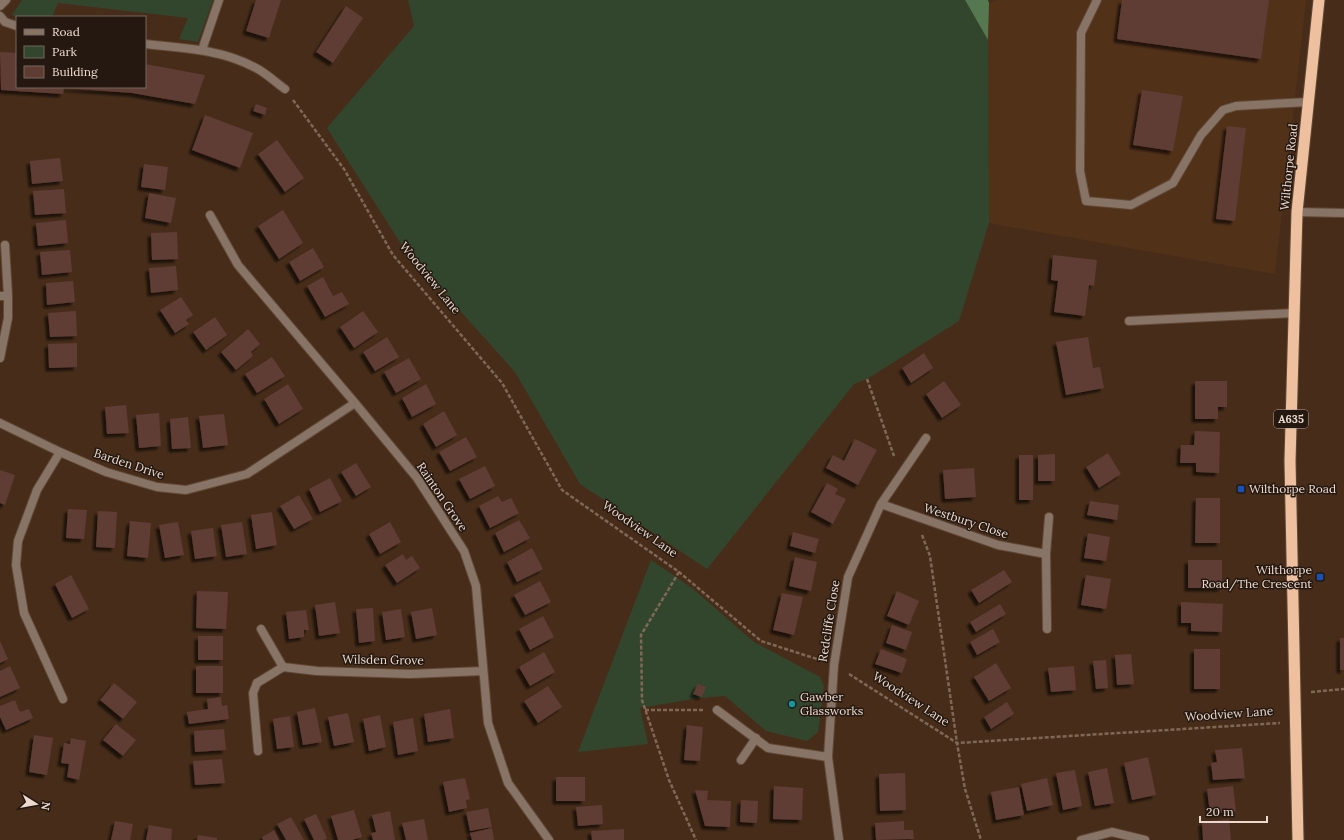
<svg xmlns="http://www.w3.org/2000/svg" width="1344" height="840" viewBox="0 0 1344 840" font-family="Lora,serif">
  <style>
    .built { fill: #523119 }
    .green { fill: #32462e }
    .forest { fill: #567850 }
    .building { fill: #5e3c34; filter: url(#shadow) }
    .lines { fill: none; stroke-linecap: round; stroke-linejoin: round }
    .service-casing { stroke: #614936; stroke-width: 10 }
    .minor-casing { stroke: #614936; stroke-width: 10 }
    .tertiary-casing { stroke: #614936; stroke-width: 10 }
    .trunk-casing { stroke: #614936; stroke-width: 13 }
    .path { stroke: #806857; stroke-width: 2.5; stroke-dasharray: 4 2; stroke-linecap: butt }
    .service { stroke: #887466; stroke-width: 8 }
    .minor { stroke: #887466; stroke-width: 8 }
    .tertiary { stroke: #887466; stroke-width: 8 }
    .trunk { stroke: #eec0a0; stroke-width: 11 }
    .transit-dot { fill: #1a4fb4; stroke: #241810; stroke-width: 1.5 }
    .culture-dot { fill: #0f9aa8; stroke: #241810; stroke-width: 1.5 }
    .labels { text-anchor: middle; stroke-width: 3; stroke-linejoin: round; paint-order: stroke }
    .shield { fill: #241810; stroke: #b0a096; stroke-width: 1 }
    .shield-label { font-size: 11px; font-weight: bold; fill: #ecdacf }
    .street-label { font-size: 12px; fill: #ecdacf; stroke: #241810 }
    .poi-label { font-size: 12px; fill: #ecdacf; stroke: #241810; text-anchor: start }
  </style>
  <defs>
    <filter id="shadow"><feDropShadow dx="-3.5" dy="3.5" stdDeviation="1" flood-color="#0009"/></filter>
  </defs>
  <rect width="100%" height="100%" fill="#472d19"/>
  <path class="built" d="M997 0H1306L1275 274 989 223 988 40 989 3Z"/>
  <path class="green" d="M22 0H213L198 42 179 39 188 18 58 3 52 17H17L12 15Z
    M408 0H965L988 40 989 223 959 321 867 379 854 384 707 569 580 484 515 372 403 247 327 128 414 26Z
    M651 560 692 588 754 642 820 677 824 686 818 732 807 741 766 731 725 696 699 698 640 708 648 744 578 752Z"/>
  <path class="forest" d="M965 0H988L989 3 988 40Z"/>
  <path class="building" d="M256 0H281L269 38 246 31Z
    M1122 0H1269L1261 59 1117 39Z
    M346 6 363 18 333 63 316 52Z
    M0 52 17 53V87H145V64L205 75 195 104 132 93 64 88 63 94 1 90Z
    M1142 90 1183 96 1173 151 1133 145Z
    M256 104 267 108 265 115 253 111Z
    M205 115 253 133 240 168 192 150Z
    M1227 126 1246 128 1235 221 1216 219Z
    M277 140 304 178 285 192 258 154Z
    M60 158 63 181 32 184 30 161Z
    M144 164 168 167 165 190 141 187Z
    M64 189 66 213 35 215 33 191Z
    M149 193 176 198 171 223 145 218Z
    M283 210 303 243 279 259 258 226Z
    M66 220 68 243 38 246 36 223Z
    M177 232 178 259 152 260 151 233Z
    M313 248 324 267 300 281 289 262Z
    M70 250 72 272 42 275 40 252Z
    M1053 255 1097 260 1094 286 1089 285 1085 316 1054 312 1058 281 1051 280Z
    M176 266 178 290 151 293 149 268Z
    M323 277 333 296 342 292 349 304 325 317 307 286Z
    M73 281 75 302 47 305 46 283Z
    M181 297 193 315 186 320 189 324 175 333 160 310Z
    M76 311 77 336 50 337 48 313Z
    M363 311 378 332 354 348 340 327Z
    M215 317 227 335 206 350 193 332Z
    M248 329 260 344 251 352 253 356 236 370 221 352Z
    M387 337 399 357 375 371 363 352Z
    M1088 337 1093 368 1100 367 1104 388 1066 395 1056 342Z
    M77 343V367L49 368 48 344Z
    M924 353 933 368 911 383 902 368Z
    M272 357 285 376 257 393 245 374Z
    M409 358 421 379 396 393 384 372Z
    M944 381 961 405 942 418 926 394Z
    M1195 381H1227V407H1218V419H1195Z
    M288 384 303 409 279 424 264 399Z
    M426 384 436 404 412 417 402 398Z
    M126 405 129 433 107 434 105 407Z
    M444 411 457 435 436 447 423 424Z
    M159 413 161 446 139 448 136 415Z
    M224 414 228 445 203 448 199 416Z
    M188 417 191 448 172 449 170 419Z
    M1195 431 1220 432 1219 473 1196 472V463H1180L1181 445H1194Z
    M466 437 477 457 450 471 439 452Z
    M855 439 877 450 858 485 826 468 833 455 844 461Z
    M1108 453 1121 474 1099 488 1086 467Z
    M1055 454V481H1038V455Z
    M1019 455H1033V500H1019Z
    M356 463 371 487 356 496 341 472Z
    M485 466 495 486 470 499 459 479Z
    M974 468 976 497 945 499 943 470Z
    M0 470 15 475 5 505 0 503Z
    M330 478 342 501 320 512 309 489Z
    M827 483 838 489 835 494 846 499 833 524 811 512Z
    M299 495 313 519 294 529 280 506Z
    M498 496 502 502 511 498 519 513 490 528 479 506Z
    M1196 498H1220V543H1195Z
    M1090 501 1119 505 1117 520 1087 515Z
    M68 509 87 510 84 539 66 538Z
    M98 511 117 512 115 548 96 547Z
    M272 512 277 545 256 549 251 515Z
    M519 520 530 538 504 552 495 533Z
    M130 521 151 523 148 558 127 556Z
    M178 522 184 555 165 558 159 525Z
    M242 522 247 554 226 557 221 525Z
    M390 522 401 542 380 554 369 534Z
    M213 528 217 556 195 559 191 531Z
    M793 532 819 539 815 553 790 546Z
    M1088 533 1110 537 1106 561 1084 558Z
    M532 548 543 569 517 582 507 562Z
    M403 554 406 560 412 556 420 568 397 583 385 565Z
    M795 557 817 562 811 591 789 586Z
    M1188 560H1222V588H1188Z
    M1004 570 1012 582 979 603 971 590Z
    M71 575 89 609 72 618 55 584Z
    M1086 575 1111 579 1106 609 1081 605Z
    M540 581 551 602 525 615 514 595Z
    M197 591 228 592 226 629 196 628Z
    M897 591 919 601 909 625 887 616Z
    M782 593 803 597 794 635 773 630Z
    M335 602 340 633 319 636 315 605Z
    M1181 602 1223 604 1222 632 1191 631V623H1181Z
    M1000 604 1006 614 976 632 970 622Z
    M373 608 375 641 359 643 356 609Z
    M432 608 437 635 416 639 411 612Z
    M401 609 405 637 386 640 382 612Z
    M306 610 309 630H304V637L289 639 286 612Z
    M543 616 554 637 530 650 519 629Z
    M892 625 912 632 906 650 886 643Z
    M993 629 1000 642 977 655 970 642Z
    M198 636H223V660H198Z
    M1340 638H1344V670H1340Z
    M0 641 8 659 0 663Z
    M881 649 907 659 902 673 875 664Z
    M1194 649H1220V689H1194Z
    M544 652 555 672 530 686 519 667Z
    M1131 654 1134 684 1117 685 1115 655Z
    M1106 660 1108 688 1096 689 1093 661Z
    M996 663 1011 688 989 701 974 677Z
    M10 666 20 688 0 697V671Z
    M196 666H223V693H196Z
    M1074 666 1076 690 1051 692 1048 668Z
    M114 683 137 702 123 719 100 700Z
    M698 684 706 687 702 697 693 694Z
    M548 686 562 707 538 723 524 701Z
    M221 697 222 706 227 705 229 719 189 724 187 712 208 709 207 699Z
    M15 700 20 712 29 709 33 718 6 730 0 717V706Z
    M1007 702 1014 714 991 729 984 717Z
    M315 708 322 742 303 745 297 712Z
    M450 709 454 738 428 742 424 714Z
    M348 713 354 742 334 746 328 717Z
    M380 715 386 747 369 751 363 719Z
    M290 716 294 747 277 749 273 719Z
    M413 718 418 751 398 755 393 722Z
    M116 724 136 740 123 756 103 740Z
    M687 725 703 727 700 761 684 760Z
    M224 729 226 750 195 752 194 731Z
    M34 735 53 738 47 775 29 772Z
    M71 738 86 741 79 780 67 777 69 764 61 763 64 743 70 744Z
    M1242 748 1245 778 1213 780 1211 763 1217 762 1215 750Z
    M1148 757 1156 795 1132 800 1124 763Z
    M222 759 225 783 195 785 193 761Z
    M1107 768 1114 803 1095 806 1088 772Z
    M1075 770 1082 806 1063 810 1056 773Z
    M905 773 906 810 880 811 879 774Z
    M556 777H585V801H556Z
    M465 778 470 799 466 800 467 808 449 812 443 782Z
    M1047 778 1053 805 1027 811 1021 784Z
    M774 786 803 788 802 820 773 819Z
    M1233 786 1236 811 1210 814 1207 789Z
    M1019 787 1024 815 996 820 991 792Z
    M695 790 708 791 707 800 731 801 730 827 705 826Z
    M741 800 758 801 757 823 740 822Z
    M602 805 603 824 578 826 576 807Z
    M488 808 492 827 470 831 466 812Z
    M354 810 362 837 352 840H338L331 816Z
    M390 811 395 840H373L371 833 376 832 372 815Z
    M316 814 327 838 324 840H314L304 819Z
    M291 817 304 840H286L277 824Z
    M424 819 428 840H406L402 823Z
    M1229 819 1231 840H1203L1202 822Z
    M115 821 133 824 130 840H111Z
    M904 821V830H913L914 839 876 840 875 823Z
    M149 825 172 829 171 840H146Z
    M492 828 494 840H472L470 833Z
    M624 829V840H592L591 831Z
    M274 830 279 840H263L262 837Z
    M198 835 217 838V840H197Z"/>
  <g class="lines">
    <g class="service-casing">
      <path id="service" d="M1097 0 1081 33 1080 171 1086 201 1131 205 1173 183 1201 135 1223 110 1236 106 1308 102
        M202 50 219 0
        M1129 321 1294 313
        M257 683 253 693 258 751"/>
    </g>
    <g class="minor-casing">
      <path id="minor" d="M0 16 5 22 17 26
        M145 44C182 48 220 49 254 67 265 72 275 82 285 89
        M1297 212 1344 213
        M210 215 238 265 355 403 417 478 464 551 476 586 488 723 508 783 549 840
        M5 245 8 296
        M0 296H8V318L0 358
        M0 423 60 452 106 472 157 487 186 490 247 474 355 403
        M60 452 37 490 18 541 16 565 24 613 63 699
        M881 504 998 545 1046 554 1047 629
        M1046 554 1049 517
        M261 629 283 667
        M257 683 283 667 317 671 410 674 483 671
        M717 710 768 748 828 757
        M741 760 756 738
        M839 840 828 757 834 665 848 577 881 504 926 438
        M1081 840 1112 832 1145 840"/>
    </g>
    <g class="tertiary-casing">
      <path id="tertiary" d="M0 6 6 0"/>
    </g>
    <g class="trunk-casing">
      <path id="trunk" d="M1298 840 1290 461 1297 212 1319 0"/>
    </g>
    <path class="path" d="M293 100 344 169 393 255 502 383 562 490 679 572 761 641 820 660
      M867 379 894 456
      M922 535 930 556 957 743 965 789 981 840
      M679 572 641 635 642 700 669 780 696 840
      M849 674 957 743 1280 723
      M1311 692 1344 689
      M645 710H703"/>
    <use href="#service" class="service"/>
    <use href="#minor" class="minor"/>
    <use href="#tertiary" class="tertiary"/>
    <use href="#trunk" class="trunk"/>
  </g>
  <g class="transit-dot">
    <rect x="1237" y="485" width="8" height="8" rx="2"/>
    <rect x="1316" y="573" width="8" height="8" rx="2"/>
  </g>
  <circle class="culture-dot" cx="792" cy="704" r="4"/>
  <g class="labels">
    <rect class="shield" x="1274" y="410" width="34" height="18" rx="3"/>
    <g class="shield-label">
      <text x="1291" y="423">A635</text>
    </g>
    <g class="street-label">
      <text transform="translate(1289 167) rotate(-84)" y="4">Wilthorpe Road</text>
      <text transform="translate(430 278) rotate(51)" y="4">Woodview Lane</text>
      <text transform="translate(129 464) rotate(18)" y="4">Barden Drive</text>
      <text transform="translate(442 497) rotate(56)" y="4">Rainton Grove</text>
      <text transform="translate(966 521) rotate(18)" y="4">Westbury Close</text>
      <text transform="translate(640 529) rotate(35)" y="4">Woodview Lane</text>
      <text transform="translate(829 621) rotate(-81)" y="4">Redcliffe Close</text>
      <text transform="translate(383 660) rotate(1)" y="4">Wilsden Grove</text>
      <text transform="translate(911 699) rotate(33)" y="4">Woodview Lane</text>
      <text transform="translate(1229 714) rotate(-4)" y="4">Woodview Lane</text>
    </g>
    <g class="poi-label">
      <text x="1249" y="493">Wilthorpe Road</text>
      <text x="1312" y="574" text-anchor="end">Wilthorpe<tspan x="1312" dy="14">Road/The Crescent</tspan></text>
      <text x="800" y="701">Gawber<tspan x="800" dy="14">Glassworks</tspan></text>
    </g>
  </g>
  <rect x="16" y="16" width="130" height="72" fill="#241810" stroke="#74665c"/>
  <rect x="24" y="29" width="20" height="6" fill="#887466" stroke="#74665c"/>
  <text x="52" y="36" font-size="12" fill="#ecdacf">Road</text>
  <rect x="24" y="46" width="20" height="12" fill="#32462e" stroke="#74665c"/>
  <text x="52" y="56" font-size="12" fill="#ecdacf">Park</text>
  <rect x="24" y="66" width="20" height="12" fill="#5e3c34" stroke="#74665c"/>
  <text x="52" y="76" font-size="12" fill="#ecdacf">Building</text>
  <g transform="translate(36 804) rotate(101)" stroke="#241810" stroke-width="3" paint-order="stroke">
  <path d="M0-3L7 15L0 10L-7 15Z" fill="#ecdacf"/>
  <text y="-6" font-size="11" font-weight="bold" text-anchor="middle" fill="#ecdacf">N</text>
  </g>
  <path d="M1200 816v6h67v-6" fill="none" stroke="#ecdacf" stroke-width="2"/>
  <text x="1206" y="816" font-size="12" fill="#ecdacf" stroke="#241810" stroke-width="3" paint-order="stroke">20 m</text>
</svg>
